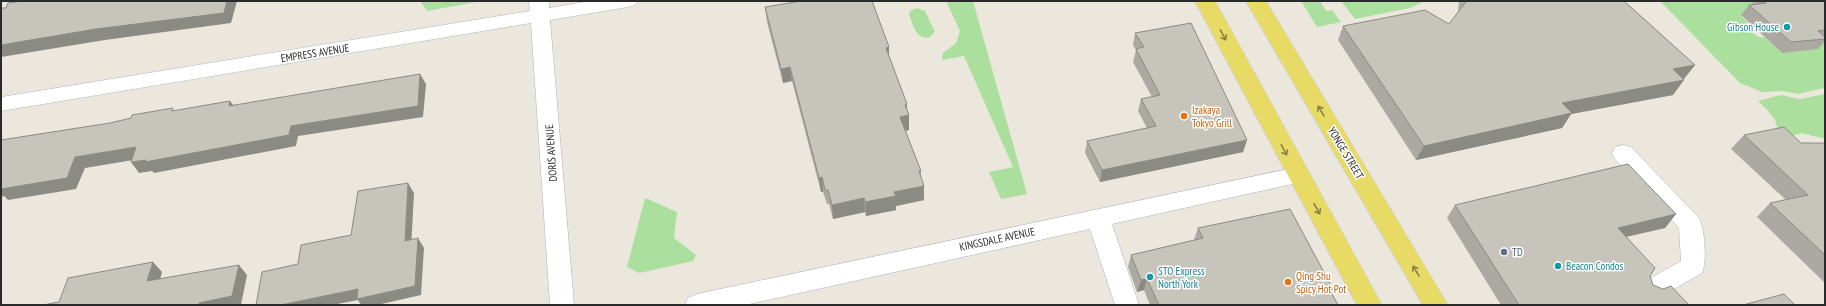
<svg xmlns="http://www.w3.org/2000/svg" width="1826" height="306" viewBox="0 0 1826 306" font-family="'PT Sans Narrow',sans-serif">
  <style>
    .green { fill: #aadf9d }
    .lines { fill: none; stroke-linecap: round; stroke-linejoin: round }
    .minor-casing { stroke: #b0b1bd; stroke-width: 1 }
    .major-casing { stroke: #c8c8c8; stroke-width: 1 }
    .minor { fill: #fff; fill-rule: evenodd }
    .major { fill: #e8db65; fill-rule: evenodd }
    .wall { fill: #aba9a1 }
    .shaded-wall { fill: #8b8a83 }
    .building { fill: #c7c5bb; stroke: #8b8a83 }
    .oneway { stroke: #898248 }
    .culture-dot { fill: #0f9aa8; stroke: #fff; stroke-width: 1.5 }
    .food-dot { fill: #e8710a; stroke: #fff; stroke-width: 1.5 }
    .service-dot { fill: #5c6f8a; stroke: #fff; stroke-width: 1.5 }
    .labels { text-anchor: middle; stroke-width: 3; stroke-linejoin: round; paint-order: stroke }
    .culture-label { font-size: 11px; fill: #0d838f; stroke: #fff; text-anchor: start }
    .street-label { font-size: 11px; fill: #2a2a2a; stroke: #fff }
    .food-label { font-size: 11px; fill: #c56008; stroke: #fff; text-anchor: start }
    .service-label { font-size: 11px; fill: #4e5e75; stroke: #fff; text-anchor: start }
  </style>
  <rect width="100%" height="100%" fill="#ebe7dd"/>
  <path class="green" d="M420 1H482L427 11Z
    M946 1H973L1027 194 1001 199 989 172 1013 167 964 56 942 60 943 53 956 43 960 31Z
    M1301 1H1320L1326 11 1332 10 1341 22 1317 27Z
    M1341 1H1425L1410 8 1355 19Z
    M1660 1H1761L1741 16 1754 28 1749 29 1758 37H1764L1782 53 1825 38V88L1798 94 1782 91 1762 92 1740 83Z
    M917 8 925 11 935 32 930 37C916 41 913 24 909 14L911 10Z
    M1825 94V139L1802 133 1775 141C1782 121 1771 114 1758 101L1781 95 1800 99Z
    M645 198 677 212 674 238 696 255 693 261 639 273 627 267Z"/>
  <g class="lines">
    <g class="minor-casing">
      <path id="minor" d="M529 1H549V8L590 1H638L635 5 628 7 550 20 574 305H550L531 23 1 111V97L530 11Z
        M1623 145 1631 147 1699 218C1705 230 1707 262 1702 273L1660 297 1651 300 1642 297 1639 290 1642 283 1681 261 1679 228 1615 159 1612 153 1615 147Z
        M1298 167 1306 169 1309 175 1306 181 1112 224 1139 305H1115L1090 229 745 305H685L688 298 697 294Z"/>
    </g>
    <g class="major-casing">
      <path id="major" d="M1195 1H1215L1382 305H1357Z
        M1246 1H1266L1448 305H1423Z"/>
    </g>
    <use href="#minor" class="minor"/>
    <use href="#major" class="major"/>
  </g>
  <path class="wall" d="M1459 1H1624L1695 65 1683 79 1673 95 1571 114 1562 128 1416 160 1338 40 1343 26 1449 24 1458 12Z
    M1754 1H1825V41L1818 49 1782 53 1741 15 1749 5H1751Z
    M765 7 889 47V57L909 115V130L905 131 921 171V178L924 186V200L896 206V210L866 216 865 212 833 219 829 204H827L823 192H821L792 81 783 83 767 22Z
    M1135 33 1247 140 1243 152 1100 182 1085 153 1087 141 1147 128 1138 111 1141 99 1152 97 1133 62 1136 50 1133 45Z
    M1744 135 1801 143H1825V283L1757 217 1770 203 1786 200 1731 149Z
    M1455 205 1676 214 1665 228 1626 237 1650 276 1653 285 1689 305H1501L1447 218Z
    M1198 228 1333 289 1331 292 1338 305H1150L1144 290 1137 292 1128 267 1131 255 1194 240Z"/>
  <path class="shaded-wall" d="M227 1H237L231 23 105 40 1 57V45Z
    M889 47V62L886 48Z
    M1695 65 1684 79 1662 84 1673 69Z
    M790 67 792 81 783 83 781 69Z
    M420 74 426 84 423 117 298 136 296 146 154 173 152 171 139 173 131 162 291 126Z
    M1684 80 1673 95 1571 114 1562 128 1416 160 1424 146 1562 103Z
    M230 101 238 111 229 106Z
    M907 104V116L909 115V130L900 132V117L905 105Z
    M1247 140 1243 152 1100 182 1102 170Z
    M136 147 145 158 85 168 76 189 8 200 4 196 1 197V187L75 157Z
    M822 177 823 192H821L819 178Z
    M408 183 414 193 411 250 405 241Z
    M924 186V200L896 206V210L866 216 865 202 894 192Z
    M864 198 865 212 833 219 832 205Z
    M1676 214 1665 228 1607 241 1618 228Z
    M418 238 424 248 421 295 377 305H361L358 300 332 305H281L358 289Z
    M153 262 162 272 157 291 147 281Z
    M239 265 247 275 241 305H199V303Z
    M1147 279 1144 290 1137 292 1141 280Z"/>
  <path class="building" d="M23 1H227L224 13 96 29 1 45V8H6L8 3Z
    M801 1H872L889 47 886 48 907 104 905 105 909 115 900 117 921 171H919L924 186 894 192 896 196 865 202 864 198 832 205 828 190H825L822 177 819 178 790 67 781 69 765 7Z
    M1465 1H1624L1695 65 1673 69 1684 80 1562 103 1572 113 1424 146 1343 26 1425 10 1449 24 1465 3Z
    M1763 1H1825V30L1818 31 1825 37V39L1791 42 1749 5 1766 3Z
    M1191 23 1247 140 1102 170 1087 141 1156 126 1141 99 1160 95 1136 49 1144 47 1135 33Z
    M420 74 418 106 291 126 289 135 145 162 146 160 131 162 136 147 75 157 67 178 1 189V140L110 123 131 118 132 115 173 108 172 111 230 101 229 106Z
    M1784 127 1801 143H1825V255L1770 203 1808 195 1744 135Z
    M1628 164 1676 214 1618 228 1655 268 1650 276 1653 285 1663 289 1671 286 1689 305H1519L1455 205Z
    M408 183 405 241 418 238 415 286 357 299 358 289 281 305H256L262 272 298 264 301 245 351 235 358 191Z
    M1290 209 1333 289 1330 290 1338 305H1159L1147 279 1141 280 1131 255 1203 238 1198 228Z
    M153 262 147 281 239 265 232 296 199 303V305H43L59 302 68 278Z
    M1784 294 1795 305H1743Z"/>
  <defs><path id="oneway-shaft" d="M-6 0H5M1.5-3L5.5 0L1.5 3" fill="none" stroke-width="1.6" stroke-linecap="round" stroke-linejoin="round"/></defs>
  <g class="oneway">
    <use href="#oneway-shaft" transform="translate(1223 35) rotate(62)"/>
    <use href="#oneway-shaft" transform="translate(1321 111) rotate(-121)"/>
    <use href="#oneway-shaft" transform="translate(1284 150) rotate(62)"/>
    <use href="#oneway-shaft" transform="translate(1317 209) rotate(61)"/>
    <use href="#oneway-shaft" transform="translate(1416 271) rotate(-121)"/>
  </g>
  <g class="culture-dot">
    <circle cx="1787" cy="27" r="4"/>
    <circle cx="1558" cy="266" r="4"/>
    <circle cx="1150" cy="277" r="4"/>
  </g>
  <g class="food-dot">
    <circle cx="1184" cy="116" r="4"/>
    <circle cx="1288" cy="282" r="4"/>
  </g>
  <circle class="service-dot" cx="1504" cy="252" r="4"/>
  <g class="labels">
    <g class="culture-label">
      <text x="1779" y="31" text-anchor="end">Gibson House</text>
      <text x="1566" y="270">Beacon Condos</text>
      <text x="1158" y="275">STO Express<tspan x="1158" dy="13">North York</tspan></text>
    </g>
    <g class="street-label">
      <text transform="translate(315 53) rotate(-9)" y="4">EMPRESS AVENUE</text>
      <text transform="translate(551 153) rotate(-94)" y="4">DORIS AVENUE</text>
      <text transform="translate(1346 153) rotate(59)" y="4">YONGE STREET</text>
      <text transform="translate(997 239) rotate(-12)" y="4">KINGSDALE AVENUE</text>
    </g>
    <g class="food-label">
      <text x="1192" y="114">Izakaya<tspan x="1192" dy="13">Tokyo Grill</tspan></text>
      <text x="1296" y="280">Qing Shu<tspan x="1296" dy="13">Spicy Hot Pot</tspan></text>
    </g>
    <g class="service-label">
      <text x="1512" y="256">TD</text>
    </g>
  </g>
  <rect width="1826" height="306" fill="none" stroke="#2a2a2a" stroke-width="4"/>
</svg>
